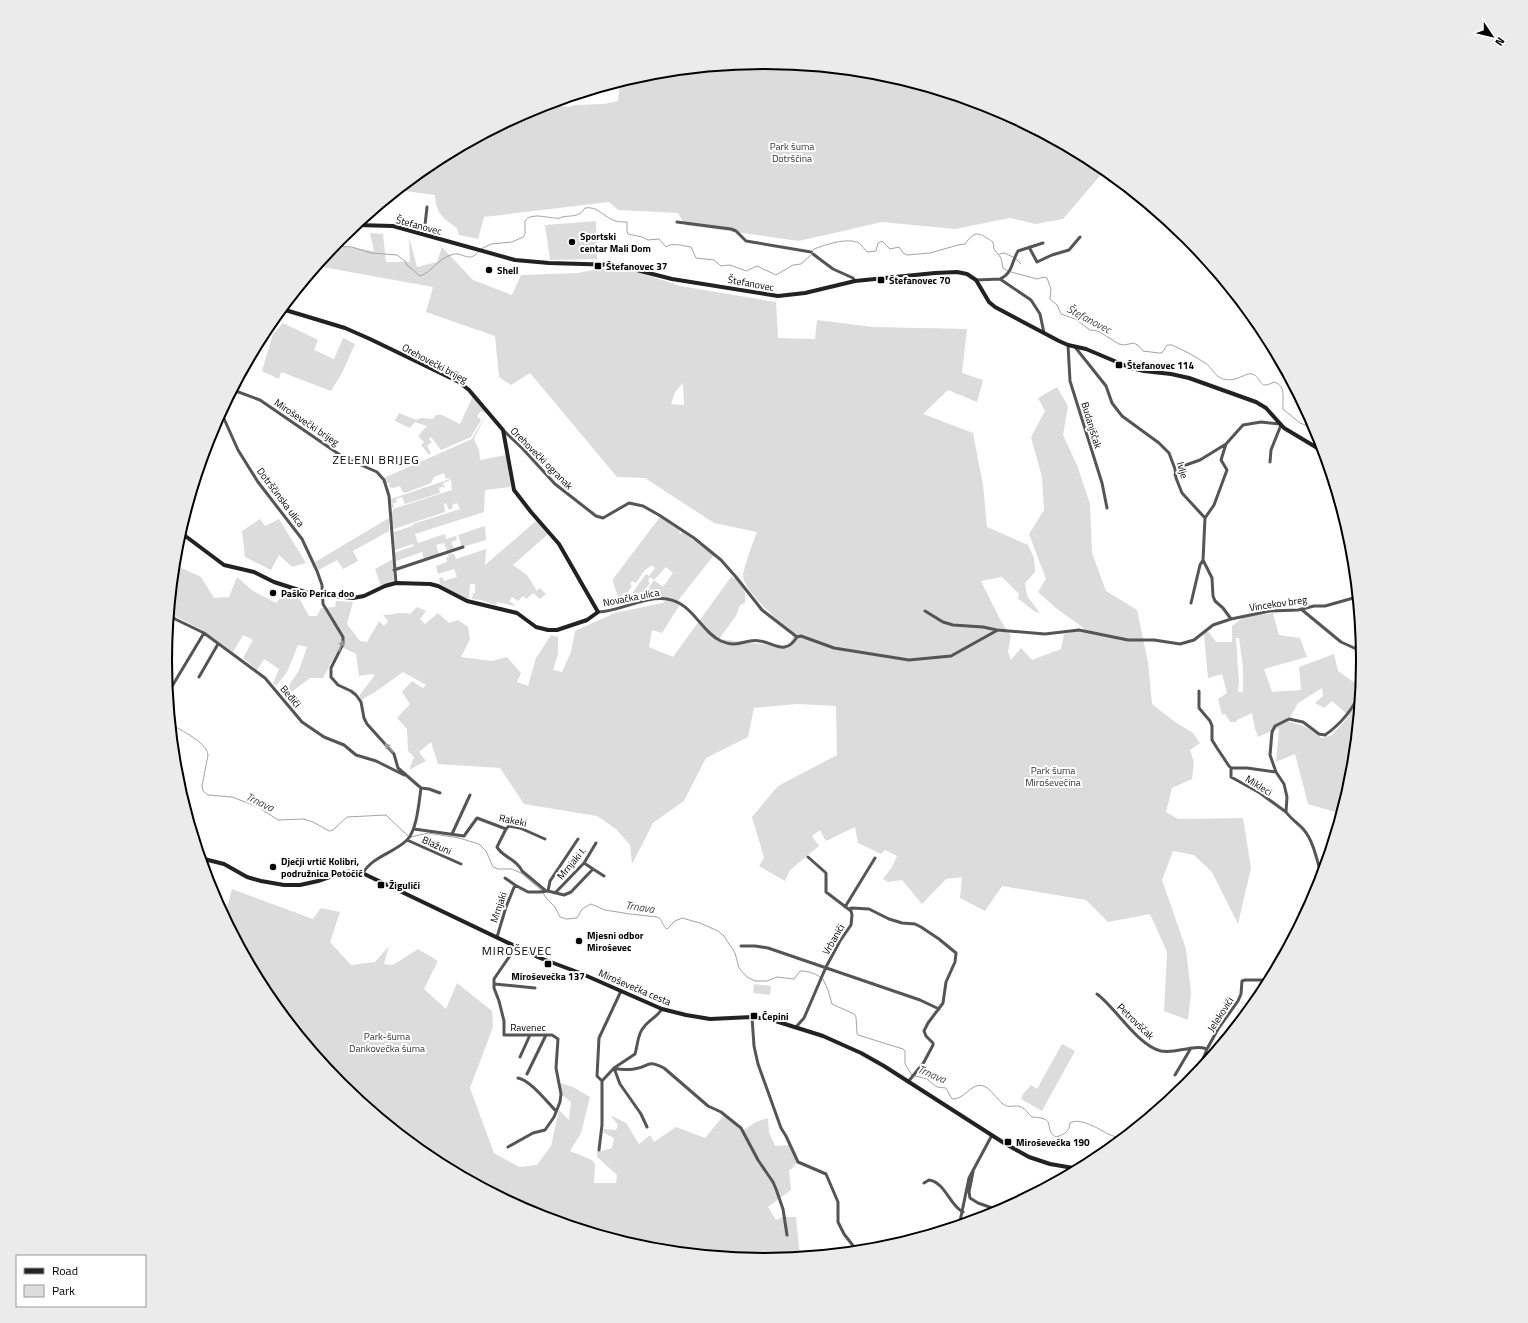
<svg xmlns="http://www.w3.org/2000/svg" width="1528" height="1323" viewBox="0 0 1528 1323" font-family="'Titillium Web',sans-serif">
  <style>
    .green { fill: #dcdcdc; fill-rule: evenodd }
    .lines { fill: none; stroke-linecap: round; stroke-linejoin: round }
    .stream { stroke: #a3a3a3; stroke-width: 1 }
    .street { stroke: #555; stroke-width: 3 }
    .secondary { stroke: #222; stroke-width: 4 }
    .oneway { fill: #999 }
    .poi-dot { fill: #000; stroke: #fff; stroke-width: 1.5 }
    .labels { text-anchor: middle; stroke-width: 4; stroke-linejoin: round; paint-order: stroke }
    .park-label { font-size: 10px; fill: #333; stroke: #fff }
    .street-label { font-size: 10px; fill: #000; stroke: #fff }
    .poi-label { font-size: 10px; font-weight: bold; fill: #000; stroke: #fff; text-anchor: start }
    .water-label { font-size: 11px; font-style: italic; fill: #444; stroke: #fff }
    .quarter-label { font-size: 12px; letter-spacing: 1px; fill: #000; stroke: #fff }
    .rim { fill: none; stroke: #000; stroke-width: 2 }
  </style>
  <rect width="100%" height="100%" fill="#fff"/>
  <path class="green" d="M764 62 881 74 994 108 1097 163 1105 170 1063 219 1036 224 1010 218 955 229 882 222 799 241 685 225 678 213 618 210 609 202 484 217 478 239 459 235 457 228C443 218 436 214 435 195L398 190 431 163 535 108 547 104 568 107 575 105 604 104 618 101 620 82 647 73Z
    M596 221 597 259 550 260 545 225Z
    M370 233 383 234 386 262H410L409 237 417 267 437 262 442 247 473 280 512 295 521 275 577 273 605 268 641 273 680 286 776 302 778 338 815 339 817 320 873 327 967 329 962 373 983 380 977 402 948 390 923 414 973 433 983 485 987 527 1028 545 1034 558 1035 572 1025 583 1027 596 1040 613C1032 612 1026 603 1018 599L1019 594 1002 577 981 581 1001 621 1011 636 1008 651 1011 660 1021 648 1032 660 1061 649 1064 634 1085 629 1057 609 1038 592 1046 579 1029 534 1044 510 1042 477 1031 437 1045 411 1038 398 1057 387 1068 406 1063 435 1077 465 1090 504 1092 553 1106 591 1137 610 1148 662 1152 704 1175 722 1193 733 1200 743 1190 750 1194 762 1192 779 1172 788 1166 812 1178 819 1243 818 1251 868 1238 924 1212 872 1194 855 1173 851 1162 880 1186 949 1191 993 1188 1020 1164 1011 1167 952 1150 914 1108 922 1086 900 1002 886 985 911 960 898 962 877 946 879 922 904 902 880 888 882 883 879 892 867 897 856 885 850 881 854 858 843 855 827 826 841 820 830 812 836 819 846 790 870 785 881 759 866 764 858 752 817 778 786 837 755 836 706 797 704 754 708 748 737 706 758 684 801 653 823 632 864 630 845 616 829 597 816 524 804 500 768 438 764 431 742 419 752 426 761 409 770 414 757 408 751 407 729 397 718 410 704 402 692 412 681 423 688 426 685 403 672 375 692 361 700 359 696 375 675 372 674 359 676 356 654 340 646 323 678H310L293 691 286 690 299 670 307 647 298 645 287 672 276 686 273 684 279 669 264 659 257 670 243 658 253 640 243 635 233 652 204 631 169 613 177 540 180 542 175 565 201 577 214 598 229 597 237 577 253 591 276 603 283 595 299 598 309 616H317L321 608 335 607 336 601 353 602 347 624 360 641 367 642 379 621 384 626 388 621 383 615C393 615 400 611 410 614L417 607 426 611 420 619 425 624 438 613 449 623 458 620 468 627 470 639 461 657 492 661 507 657 521 673 517 682 528 686 536 658 551 635 558 637V654L553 670 562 672 571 652 575 631 615 613 662 603 669 599 640 601 654 580 650 577 648 581 650 583 635 602 633 592 646 574 649 576 655 568 652 565 644 571 636 583 632 581 630 584 632 586 620 603 613 582V579L660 517 680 531 679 533 680 534 682 532 714 555 676 603 679 606 662 633 652 630 649 647 673 657 731 577 741 581 745 593V603L740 605 736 616 719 639 788 647 794 634C782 624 744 592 743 576 743 570 754 539 757 532L714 523 645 478 617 477 530 373 511 385 499 377 495 336 426 312 433 287 317 266 334 245 374 251ZM683 383 684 405 671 404 675 392ZM666 567 673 573 663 587 654 580Z
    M283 323 318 340 314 350 334 359 343 338 355 344 342 373 331 391 281 372 279 379 262 371 273 334Z
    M473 396 485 410V413L481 411 477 416 481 420 471 437 441 450 431 437 429 439 432 442 427 446 431 453 429 455 421 445 424 442 418 436 427 426 415 422 410 428 395 421 399 413 416 420 421 418 433 419 436 415H442L460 424Z
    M487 413 474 439 479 450 480 460 506 455 511 487 485 490 484 512 415 534 418 543 445 534 446 539 456 536 457 540 451 542 454 549 447 551 444 543 436 545 439 554 424 559 422 552 396 561 394 553 414 546 413 544 395 550 394 532 412 526 413 524 460 509 457 503 452 505 453 508 449 510 446 503 444 504 445 512 394 529 393 526H392L391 512 393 511V509L452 490 451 486H452L451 480 443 483 445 488 442 487 439 488 440 493 405 504 402 497 396 499 397 502 393 503 394 507 392 508 391 499 450 479 449 478 446 479 444 473 434 477 431 483 405 493 402 491 400 486 393 488 389 487 390 483H387L384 478 472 439Z
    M389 518V531L353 551 358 561 343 569 337 560 319 570 315 562Z
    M260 519 265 526 279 519 306 563 292 567 279 555 271 570 245 557 242 531Z
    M536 521 548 534 513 565 527 575 537 591 540 588 546 594 540 599 533 593 526 599 523 596 518 601 512 597 509 601 515 605 514 606 498 602 495 605 481 600 472 599 473 593H475V584H470L469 598 467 599 440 586 439 578 442 577 444 581 457 577 454 569 438 574 436 566 447 562 446 557H449L448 554H454L456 559 486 549 485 565Z
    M485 526 486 540 462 547 458 535Z
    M393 559 394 580 392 583 381 586 375 569Z
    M1273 613 1279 635 1300 638 1307 657 1264 669 1272 692 1301 690 1299 667 1334 654 1338 671 1352 681 1361 685 1352 779 1342 810 1335 812 1308 804 1295 754 1276 762 1279 728 1258 737 1255 729 1252 713 1237 720 1236 722H1230L1225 714 1222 715 1218 699 1227 693 1222 674 1208 678 1204 634 1208 631 1216 642H1232V626L1244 617ZM1236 638H1239L1243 667V692H1238L1239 682ZM1322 688 1323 696 1315 703 1324 708 1332 701 1349 716 1332 735 1322 738 1306 727 1288 721 1298 703Z
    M232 889 313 919 321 908 340 912 330 942 351 965 375 962 389 946 384 964 393 965 418 949 438 961 424 989 446 1009 457 983 492 1011 493 1027 470 1088 494 1153 519 1167 537 1165 551 1146 559 1110 569 1120 571 1102 562 1095 560 1083 573 1087 590 1097 581 1133 570 1151 592 1160 595 1164 594 1183H616L617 1175 597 1157V1152L612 1148 614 1138 604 1133 603 1129 616 1130 618 1125 611 1116H612L626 1123 639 1144 650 1135 654 1142 676 1127 705 1138 724 1115 742 1131 756 1122 768 1118 769 1132 775 1146 789 1145 797 1163 789 1171 791 1190 768 1207 776 1220 783 1217H796L800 1257 764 1261 647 1249 534 1215 431 1160 340 1085 265 994 223 916 226 911Z
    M754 984 771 986 770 995 753 993Z
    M1062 1044 1075 1051 1042 1111 1021 1099 1023 1094 1031 1085 1037 1089Z"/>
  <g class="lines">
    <path class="stream" d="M333 246 352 247 371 253 397 255 405 261 407 265 420 276C432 272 439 258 451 255 463 250 468 265 479 251
      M481 249 491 244 512 242 523 237 525 234V221C531 212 547 218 556 218 558 219 560 218 562 217 571 215 579 218 585 208 597 206 602 215 611 219 616 222 621 222 627 222V231L628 234 642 237 648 240 659 239 666 247C672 242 683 246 691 247L696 258 714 260 721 266 730 265 746 271 757 266 776 275 793 265 801 264 811 255
      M812 252 814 249C825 245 847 237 859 243 862 245 864 250 868 252L876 251 878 243 882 241 890 249 899 247 903 253 907 255 930 253 958 245 965 244C976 229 979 233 993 242L994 249 1001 258 1003 268 1008 271
      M999 254 1004 253 1013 257
      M1016 259 1021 264
      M1011 272 1037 279 1044 277 1047 278 1051 289 1050 299 1057 305 1061 314 1075 319 1090 330 1098 331 1119 344 1124 345 1134 343 1139 346 1143 351 1159 353H1162L1167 345H1172C1183 350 1195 356 1205 363 1212 367 1214 376 1223 379 1236 383 1246 372 1252 374 1263 377 1257 391 1274 382 1287 386 1282 399 1283 409L1300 423 1316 429
      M171 724C181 731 207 742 208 755L202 786 203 791 208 795 232 797 258 807 278 820 304 819 313 822 329 831 333 830 347 817 386 815 408 836
      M411 837 428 833 459 838 479 844 486 851 493 867 498 869H512L521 873 541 890 547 899 555 907 560 917 566 919 577 918 582 909 591 904 605 910 630 914 657 917C663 919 662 926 667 929L675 921 682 918 700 923 718 931 724 936 735 953 739 968 747 977 755 981H767L777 977 794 979 800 971C807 971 815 973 820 977
      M823 979 828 990 832 1004 854 1014 856 1017 857 1033 858 1035 903 1049 905 1051V1064L912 1075 927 1079 937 1087 946 1088 952 1099C963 1099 967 1090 976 1086 988 1082 995 1098 1003 1104 1009 1109 1015 1104 1021 1107 1026 1109 1028 1114 1032 1117 1059 1118 1042 1129 1056 1137 1065 1134 1069 1132 1070 1123 1080 1117 1099 1129 1108 1134 1112 1136 1118 1137 1123 1139"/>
    <path class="street" d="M677 222 731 229 736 231 746 241 811 252
      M424 234 427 207
      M1029 247 1037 262 1052 255 1069 250 1080 237
      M813 254 833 269 853 278 855 281
      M1000 279C1013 273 1011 263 1018 251L1043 243
      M976 280 1000 279 1031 300 1040 314 1044 333
      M284 310 287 302
      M1068 345 1070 381 1102 483 1107 508
      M1075 347 1106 386 1112 403 1122 416 1159 443 1169 453 1175 469 1176 478 1182 493 1205 518 1203 560 1212 578 1213 596 1215 601 1223 608 1231 619
      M233 390 260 400 343 457 377 472 384 480 389 496 396 583
      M221 412 238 450 258 482 302 539 317 571 322 585 323 604 343 637V644L331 668V677L338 685 351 691 356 695 361 702 364 718 367 724 394 754 398 768 421 788
      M503 430 522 448 555 484 596 516 603 518 629 503 643 506 659 515 694 538 721 560 736 577 762 610 797 637
      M1270 462 1271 450 1281 425
      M1175 475 1183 466 1200 460 1226 444 1243 425 1261 422 1280 424
      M1205 518 1214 505 1227 470 1221 460 1226 444
      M1342 525 1344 520
      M394 570 463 547
      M1191 603 1200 565 1203 560
      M1301 609 1341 642 1363 652
      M925 611 943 622 953 625 983 627 997 630 1045 634 1079 630 1128 640H1154L1180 644 1194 640 1213 625 1231 619 1270 611 1298 610 1314 606H1325L1357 597
      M598 612C621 611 644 596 667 599 693 603 700 631 721 641 739 649 745 638 760 641 775 643 785 656 797 637L801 636 834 648 909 660 951 656 996 631
      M169 613 175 619 204 633 265 678 302 722 324 737 344 745 356 755 376 761 404 775
      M199 677 218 644
      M1199 691V708L1210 721 1212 726V740L1217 748 1229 766 1231 768H1247L1276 772
      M168 693 204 633
      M1231 768V777L1260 793 1286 812
      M421 788 429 789 440 793
      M414 829 464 836 477 818 506 829 509 826 520 828 545 839
      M506 829 497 847C502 857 517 859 522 871L546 891
      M452 834 470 795
      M407 840 461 864
      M584 863 593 869
      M363 873C373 856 394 853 407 840 417 830 419 802 421 788
      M1322 877C1317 861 1314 842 1304 830 1298 823 1291 819 1286 812L1287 797 1284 784 1276 772 1270 755 1272 732 1275 726 1289 719 1303 722 1319 734 1325 735C1341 724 1353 709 1361 691
      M505 878 515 885 528 892H540L548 891 564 895 571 892 593 869 604 876
      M548 891 550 881 578 839
      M556 892 584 863 596 843
      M845 907 875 858
      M849 909 852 908 869 909 889 919 902 923 915 924 921 927 939 939 956 953 955 962 946 982 943 1003 928 1023 924 1031 926 1036 933 1043V1045L924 1062 908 1082
      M497 937 506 907 515 885
      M741 946H755L768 948 920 1000 939 1009
      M494 984 535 988
      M1097 994C1116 1008 1138 1046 1161 1051 1177 1054 1192 1044 1207 1049
      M752 1017 754 1046 758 1064 781 1128 786 1136 798 1162 826 1174 838 1202V1222L844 1234 858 1252
      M796 1027 804 1018 826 967 840 941 851 925 852 915 851 911 826 892V873L808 857
      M520 1057 530 1035
      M614 1068C621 1070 627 1070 634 1069 650 1067 645 1059 664 1068L708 1106 721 1112 741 1128 758 1160 773 1182 776 1189 783 1209 787 1235
      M614 1068 620 1084 641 1114 647 1127
      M527 1074 546 1035
      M1197 1074 1207 1049 1218 1029 1238 1001 1241 994 1242 981 1245 980H1264
      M1175 1075 1191 1048
      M518 1078C530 1080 547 1102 556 1111
      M602 1081 614 1068 635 1054C638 1045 637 1034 644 1027 649 1020 657 1017 662 1009
      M602 1081 597 1076 599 1038 621 991
      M508 1147 533 1133 545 1130 554 1117 560 1102 561 1094 556 1068 558 1039 552 1035H504V1021L499 1001 494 988V979L516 947
      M599 1150 602 1125V1081
      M973 1172 969 1192 970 1198 978 1203 998 1210
      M924 1183 929 1180C945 1182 950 1206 963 1212
      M961 1219 970 1223
      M959 1226 969 1178 992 1135"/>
    <path class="secondary" d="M356 225 393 226 515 260 549 263 617 265 672 279 778 296 805 293 855 281 935 273 957 272 967 274 976 280 989 302 995 307 1059 341 1068 345 1086 349 1131 368 1144 371 1171 374 1189 378 1256 402 1266 408 1284 428 1324 452
      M180 532 224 565 254 572 274 582 308 593 353 598 364 596 385 586 396 583 430 584 438 586 467 601 517 613 536 627 548 630H557L587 620 598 612 559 544 531 512 514 490 503 430 469 390 459 382 370 339 345 328 282 309
      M200 858 224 864 247 877 261 881 284 885H300L318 881 344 872 358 871 540 958 580 973 662 1009 686 1015 710 1019 752 1017 769 1019 823 1036 861 1053 884 1066 1004 1143 1029 1157 1050 1164 1079 1169"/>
  </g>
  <defs><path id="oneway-solid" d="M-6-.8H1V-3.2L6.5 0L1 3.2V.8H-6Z"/></defs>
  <g class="oneway">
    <use href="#oneway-solid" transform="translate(341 646) rotate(-70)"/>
    <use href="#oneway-solid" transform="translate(389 748) rotate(-133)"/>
  </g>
  <g class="poi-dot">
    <circle cx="572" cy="242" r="4"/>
    <rect x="594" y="262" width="8" height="8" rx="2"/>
    <circle cx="489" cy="270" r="4"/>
    <rect x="877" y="276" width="8" height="8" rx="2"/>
    <rect x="1115" y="361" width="8" height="8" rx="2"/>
    <circle cx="273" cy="593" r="4"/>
    <circle cx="273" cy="867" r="4"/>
    <rect x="377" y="881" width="8" height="8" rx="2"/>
    <circle cx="579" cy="941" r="4"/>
    <rect x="544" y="960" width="8" height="8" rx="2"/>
    <rect x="750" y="1012" width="8" height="8" rx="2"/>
    <rect x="1004" y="1138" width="8" height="8" rx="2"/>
  </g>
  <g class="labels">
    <g class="park-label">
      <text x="792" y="150">Park šuma<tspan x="792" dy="12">Dotrščina</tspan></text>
      <text x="1053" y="774">Park šuma<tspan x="1053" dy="12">Miroševečina</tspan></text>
      <text x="387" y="1040">Park-šuma<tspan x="387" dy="12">Dankovečka šuma</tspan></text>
    </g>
    <g class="street-label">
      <text transform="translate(419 225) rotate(15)" y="4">Štefanovec</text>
      <text transform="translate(751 283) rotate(10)" y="4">Štefanovec</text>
      <text transform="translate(435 363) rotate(28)" y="4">Orehovečki brijeg</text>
      <text transform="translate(307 422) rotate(34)" y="4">Miroševečki brijeg</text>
      <text transform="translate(1092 425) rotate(73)" y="4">Budanjščak</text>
      <text transform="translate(542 458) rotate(45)" y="4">Orehovečki ogranak</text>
      <text transform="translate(1183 470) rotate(74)" y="4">Ivlje</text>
      <text transform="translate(281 497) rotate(53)" y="4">Dotrščinska ulica</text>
      <text transform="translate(631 597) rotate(-11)" y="4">Novačka ulica</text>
      <text transform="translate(1278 603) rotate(-8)" y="4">Vincekov breg</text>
      <text transform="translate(291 696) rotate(50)" y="4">Beđići</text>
      <text transform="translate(1259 785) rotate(32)" y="4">Mikleci</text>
      <text transform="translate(513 820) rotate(12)" y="4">Rakeki</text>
      <text transform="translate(437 845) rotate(24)" y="4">Blažuni</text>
      <text transform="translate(571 863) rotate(-50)" y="4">Mrnjaki I.</text>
      <text transform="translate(498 907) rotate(-71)" y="4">Mrnjaki</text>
      <text transform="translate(833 939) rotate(-60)" y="4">Vrbanići</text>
      <text transform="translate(635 987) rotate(23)" y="4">Miroševečka cesta</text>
      <text transform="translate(1220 1014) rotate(-57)" y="4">Jelekovići</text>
      <text transform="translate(1136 1021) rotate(44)" y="4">Petrovščak</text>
      <text x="528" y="1031">Ravenec</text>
    </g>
    <g class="poi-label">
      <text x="580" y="240">Sportski<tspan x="580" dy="12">centar Mali Dom</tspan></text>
      <text x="606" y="270">Štefanovec 37</text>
      <text x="497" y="274">Shell</text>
      <text x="889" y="284">Štefanovec 70</text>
      <text x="1127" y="369">Štefanovec 114</text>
      <text x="281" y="597">Paško Perica doo</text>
      <text x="281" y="865">Dječji vrtić Kolibri,<tspan x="281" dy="12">podružnica Potočić</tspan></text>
      <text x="389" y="889">Žigulići</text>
      <text x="587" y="939">Mjesni odbor<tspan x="587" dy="12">Miroševec</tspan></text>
      <text x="548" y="980" text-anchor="middle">Miroševečka 137</text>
      <text x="762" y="1020">Čepini</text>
      <text x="1016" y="1146">Miroševečka 190</text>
    </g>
    <g class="water-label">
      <text transform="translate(1089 319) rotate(28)" y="4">Štefanovec</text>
      <text transform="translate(260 802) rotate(26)" y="4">Trnava</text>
      <text transform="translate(640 907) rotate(9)" y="4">Trnava</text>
      <text transform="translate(932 1074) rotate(24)" y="4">Trnava</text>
    </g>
    <g class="quarter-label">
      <text x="376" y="464">ZELENI BRIJEG</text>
      <text x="517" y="955">MIROŠEVEC</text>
    </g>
  </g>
  <path d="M0 0H1528V1323H0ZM172 661a592 592 0 1 1 1184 0a592 592 0 1 1-1184 0Z" fill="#ebebeb" fill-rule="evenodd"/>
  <path class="rim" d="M172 661a592 592 0 1 1 1184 0a592 592 0 1 1-1184 0Z"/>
  <rect x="16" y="1255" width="130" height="52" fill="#ffffff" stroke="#999999"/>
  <rect x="24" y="1268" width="20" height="6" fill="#222222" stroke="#999999"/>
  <text x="52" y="1275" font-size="12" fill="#000000">Road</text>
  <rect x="24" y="1285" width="20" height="12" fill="#dcdcdc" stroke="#999999"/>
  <text x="52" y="1295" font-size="12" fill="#000000">Park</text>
  <g transform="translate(1492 36) rotate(125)" stroke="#ffffff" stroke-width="3" paint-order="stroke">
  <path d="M0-3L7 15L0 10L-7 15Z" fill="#000000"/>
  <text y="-6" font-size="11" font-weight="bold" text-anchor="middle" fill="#000000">N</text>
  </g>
</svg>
